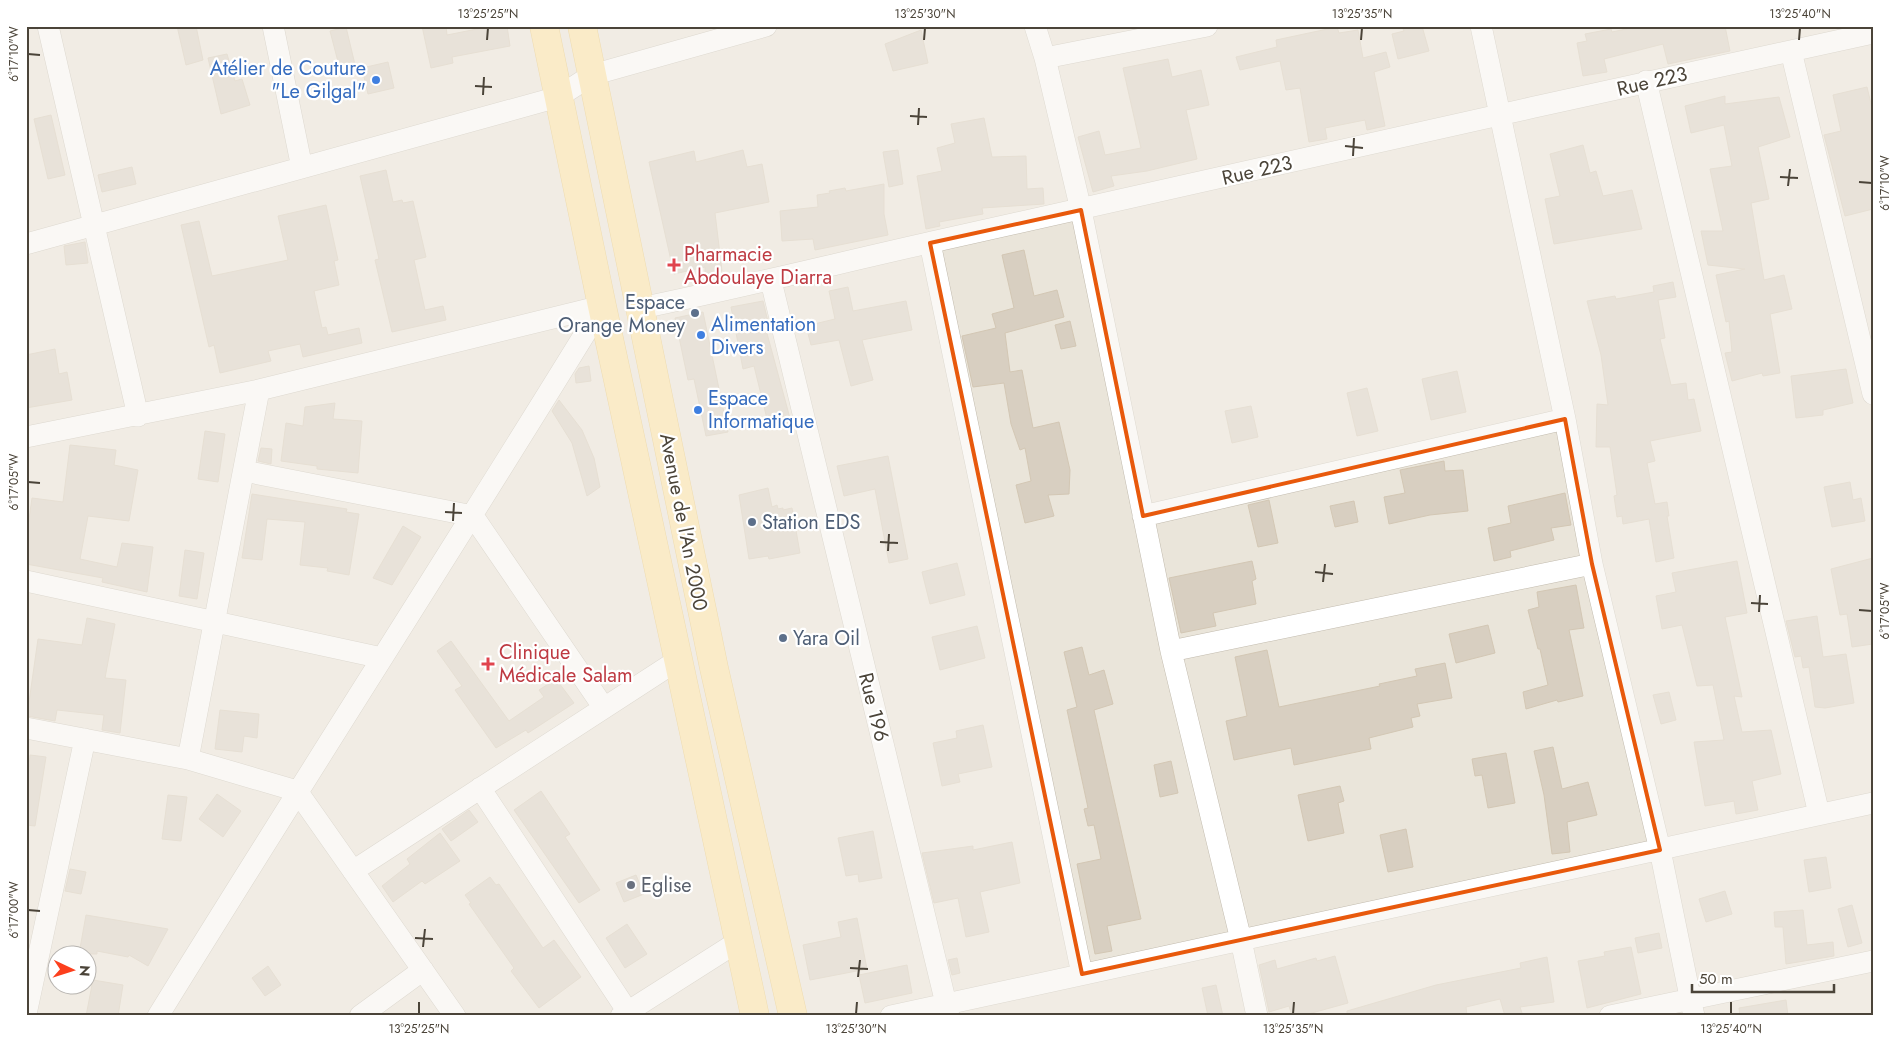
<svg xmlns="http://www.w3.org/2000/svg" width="1899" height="1042" viewBox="0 0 1899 1042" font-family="Jost,sans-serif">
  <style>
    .residential { fill: #eae5da; fill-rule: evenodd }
    .building { fill: #d8cfc1; stroke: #d3c7b4 }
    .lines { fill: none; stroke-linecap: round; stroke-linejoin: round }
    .minor-casing { stroke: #c2bbae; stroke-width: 22 }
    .major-casing { stroke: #e6c16a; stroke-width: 29 }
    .minor { stroke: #fff; stroke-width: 21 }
    .major { stroke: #ffe39c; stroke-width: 28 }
    .marked { fill: none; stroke: #e8590c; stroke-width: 4; stroke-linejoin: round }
    .ticks { fill: none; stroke: #4b4439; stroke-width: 2 }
    .shop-dot { fill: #3f7fe0; stroke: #fff; stroke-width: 2 }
    .health-dot { fill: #e0444e; stroke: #fff; stroke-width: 2 }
    .service-dot { fill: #5c6f8a; stroke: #fff; stroke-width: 2 }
    .worship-dot { fill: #6b7280; stroke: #fff; stroke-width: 2 }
    .labels { text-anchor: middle; stroke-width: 4.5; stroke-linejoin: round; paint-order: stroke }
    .shop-label { font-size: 20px; fill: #366cbe; stroke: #fff; text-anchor: start }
    .street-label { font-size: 20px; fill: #4b4439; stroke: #fff }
    .health-label { font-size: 20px; fill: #be3a42; stroke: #fff; text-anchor: start }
    .service-label { font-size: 20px; fill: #4e5e75; stroke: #fff; text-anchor: start }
    .worship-label { font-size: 20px; fill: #5b616d; stroke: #fff; text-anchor: start }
    .neatline { fill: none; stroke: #4b4439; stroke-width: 2 }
    .ticks-label { font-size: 12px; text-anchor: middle; fill: #4b4439 }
  </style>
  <rect width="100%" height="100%" fill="#f6f3ec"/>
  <path class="residential" d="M26 26H1873V1016H26ZM58 954H88V984H58Z"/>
  <path class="building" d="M177 26H196L203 60 186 65Z
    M422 26H446L447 35 492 26H507L510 46 452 57 453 63 431 68Z
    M1402 26H1422L1429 51 1398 59 1392 34 1404 31Z
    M1640 26H1725L1730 51 1668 64 1663 44 1604 59 1607 72 1583 76 1577 43 1587 41 1585 34 1611 29 1612 32Z
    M346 27 357 73 342 77 330 31Z
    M1337 27 1339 33 1358 30 1363 58 1386 52 1390 67 1374 72 1385 126 1367 130 1365 120 1325 128 1327 139 1309 142 1300 88 1286 90 1280 61 1240 70 1236 57 1277 47 1276 40Z
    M921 30 928 63 893 71 885 44Z
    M227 54 235 81 242 79 250 105 221 114 208 58Z
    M1168 59 1172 77 1201 70 1209 105 1186 110 1197 159 1147 171 1111 176 1114 186 1093 192 1078 137 1099 131 1105 155 1141 148 1123 68Z
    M388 62 394 88 368 94 362 68Z
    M1867 87 1873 112V209L1845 216 1824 135 1841 131 1833 95Z
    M1725 96V104L1779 97 1790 137 1758 147 1769 199 1751 203 1764 280 1784 275 1792 309 1770 314 1780 373 1763 376 1762 373 1732 381 1725 353 1732 352 1729 321 1726 322 1716 275 1745 269 1708 265 1701 231H1723L1710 169 1732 166 1724 125 1691 133 1685 106Z
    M51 115 65 175 48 179 34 119Z
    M984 118 992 157 1026 156 1027 189 1043 188 1044 204 982 208 983 214 939 222 940 226 926 229 917 176 942 171 937 148 955 143 951 124Z
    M1583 145 1590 173 1596 171 1603 196 1632 190 1642 229 1554 244 1545 199 1560 196 1550 154Z
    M743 150 747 167 762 164 769 202 715 213 722 271 705 274V267L674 274 649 162 694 151 696 162Z
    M898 150 903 184 889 187 883 152Z
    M132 167 136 184 102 192 98 175Z
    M386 170 393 202 402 200 403 203 413 201 426 257 414 260 425 310 443 306 446 320 392 332 375 260 379 259 360 176Z
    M884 184V214L888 235 815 250 813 239 782 241 780 211 818 207 817 195 830 193 829 191 845 188 846 191Z
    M326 205 338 260 334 261 339 285 314 291 322 328 326 327 328 335 359 328 362 343 303 357 300 344 268 351 271 361 220 373 214 345 209 347 181 225 199 221 212 276 288 260 278 216Z
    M85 242 88 263 66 265 64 246Z
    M1024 250 1034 296 1057 290 1064 317 1005 333 1010 372 1022 370 1033 428 1059 422 1070 470 1069 494 1048 495 1054 516 1025 523 1016 485 1031 481 1025 448 1020 450 1011 424 1004 383 973 387 962 336 996 328 992 314 1014 308 1002 255Z
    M1673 282 1676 297 1658 300 1665 338 1660 339 1671 385 1686 383 1688 400 1694 399 1701 431 1650 441 1655 461 1647 463 1655 504 1667 502 1669 516H1667L1674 558 1656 562 1649 519 1623 524 1622 516 1617 517 1614 496 1617 495 1610 447H1596L1597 404 1608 405 1601 355 1587 301 1615 296 1616 299 1654 292 1653 286Z
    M848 287 853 311 906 301 912 330 862 340 873 380 851 386 839 340 811 345 806 326 835 319 829 291Z
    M763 301 769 326H765L791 422 769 427 754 366 743 369 731 307Z
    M703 312 728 432 706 436 694 379 688 380 675 318Z
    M1070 321 1076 346 1061 349 1055 325Z
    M55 349 59 374 67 372 72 400 26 408V355Z
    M589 366 591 381 576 383 575 374 579 368Z
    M1846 369 1853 403 1823 410V415L1796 418 1791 376Z
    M1457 371 1466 412 1431 420 1422 379Z
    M1367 388 1378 431 1357 436 1347 393Z
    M559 400 582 430 594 458 600 487 587 496 572 443 552 411Z
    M335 403 333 419 362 421 358 473 317 469V466L281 461 286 423 303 426 305 407Z
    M1251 406 1258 437 1232 443 1225 411Z
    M205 431 225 434 218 482 198 479Z
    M70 445 116 450 114 465 138 470 129 521 88 516 80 559 117 567 122 543 153 547 147 592 102 582 103 578 26 564V541L32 498 63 502Z
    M261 448 272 449 271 464 258 461Z
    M888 456 908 559 889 563 875 489 844 496 837 466Z
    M1444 461 1445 471 1463 470 1468 511 1430 515 1389 524 1384 497 1405 493 1400 470Z
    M1850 482 1853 500 1861 498 1865 521 1832 527 1824 487Z
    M768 488 772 507 777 505 778 509 783 508V510L792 508 800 553 769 559 768 556 749 559 739 495Z
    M1565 493 1571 525 1551 528 1554 540 1510 551 1511 557 1494 561 1488 528 1511 523 1508 506Z
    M252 494 347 509 346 512 359 514 349 575 327 571 328 568 300 565 305 522 267 519 262 560 242 558Z
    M1269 500 1278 543 1258 547 1248 505Z
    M1354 501 1358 522 1335 527 1330 506Z
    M403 526 421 537 392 585 373 578Z
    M185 550 204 553 197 599 179 596Z
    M1873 558V644L1852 647 1847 614 1840 615 1831 569Z
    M1252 561 1256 579 1252 581 1256 604 1213 613 1216 626 1181 633 1169 578Z
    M1737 561 1747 613 1725 617 1742 697 1734 696 1742 732 1771 730 1781 774 1752 781 1758 810 1736 814 1734 801 1705 806 1694 742 1724 740 1713 685 1697 686 1682 625 1662 629 1656 596 1676 592 1672 573Z
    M957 563 965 595 930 604 922 572Z
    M1576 585 1584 628 1569 630 1583 696 1558 702 1557 700 1526 709 1523 692 1548 685 1540 649H1538L1528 610 1539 607 1537 592Z
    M1817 616 1823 657 1846 654 1854 703 1825 708 1815 707 1809 667 1803 668 1801 656 1795 657 1786 621Z
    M87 618 115 624 105 678 126 680 120 733 102 730 104 715 57 710 55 721 27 716 38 639 82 645Z
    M1488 625 1495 653 1456 663 1449 634Z
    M977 626 985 658 940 670 932 637Z
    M451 641 509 721 544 697 539 690 556 679 574 703 528 733 526 730 496 748 455 690 462 686 437 651Z
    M1082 647 1089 675 1104 670 1113 704 1094 710 1141 919 1107 926 1112 951 1095 954 1077 864 1101 859 1094 825 1088 826 1084 809 1088 808 1067 710 1077 707 1064 652Z
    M1267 650 1279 707 1380 686 1379 684 1417 676 1415 669 1445 663 1452 698 1417 704 1420 716 1411 718 1413 727 1369 738 1371 749 1294 765 1291 748 1234 760 1226 721 1247 716 1235 657Z
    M1669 692 1676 720 1661 724 1653 695Z
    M220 710 259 714 257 738 244 736 242 752 215 749Z
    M983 725 992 767 958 774 960 782 942 786 933 743 957 738 956 731Z
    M1553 747 1562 789 1588 782 1597 815 1567 822 1570 852 1552 854 1544 795 1534 751Z
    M1506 753 1515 803 1488 808 1482 775 1475 776 1472 759Z
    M30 755 46 757 35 826 26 825V777H28Z
    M1171 761 1178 793 1160 797 1154 765Z
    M1340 786 1344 801 1338 803 1344 833 1308 841 1298 795Z
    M541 791 570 834 565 837 600 890 579 903 514 810Z
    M217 794 241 811 223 837 199 819Z
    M168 795 187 797 181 841 162 839Z
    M469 810 478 822 451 841 442 829Z
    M1406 829 1413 867 1388 872 1380 835Z
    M873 831 882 878 859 882 858 874 846 876 838 838Z
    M440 833 460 861 425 884 422 881 393 902 382 886 410 864 407 859Z
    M1012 842 1020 883 980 892 989 932 966 937 958 898 934 903 922 853 973 846V850Z
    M1826 857 1831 888 1809 892 1804 860Z
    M70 869 86 872 81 894 65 891Z
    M636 875 644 894 624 902 616 883Z
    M490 877 496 885 499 884 543 948 554 940 581 977 539 1008 511 971 514 968 469 904 471 903 465 895Z
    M1725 891 1732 914 1706 922 1699 899Z
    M1852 905 1862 943 1848 947 1838 909Z
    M1803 910 1807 945 1833 942 1834 956 1786 964 1783 927H1775L1774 912Z
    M86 915 116 920 168 929 148 966 129 955 128 957 97 951V954H79Z
    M857 918 867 969 810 980 803 945 841 937 838 922Z
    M627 924 647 954 625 968 606 938Z
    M1659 933 1662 948 1638 953 1635 938Z
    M1631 947 1641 994 1587 1008 1578 961 1605 956 1604 952Z
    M1335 956 1348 1003 1301 1016H1292L1289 1006 1269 1012 1259 965 1275 960 1277 969 1316 958 1317 961Z
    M1547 957 1554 1002 1520 1007 1523 1016H1505L1500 999 1466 1007 1467 1016H1347V1011L1436 985 1521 968 1520 963Z
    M957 958 960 973 952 975 948 960Z
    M907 965 912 993 865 1003 859 975Z
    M268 966 281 985 265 996 252 978Z
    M93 980 123 985 118 1016H86Z
    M1216 985 1223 1016H1208L1202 988Z
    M1786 1000 1788 1016H1740L1739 1008Z"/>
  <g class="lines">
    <g class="minor-casing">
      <path id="minor" d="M48 26 138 416
        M273 26 302 168
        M1035 26 1045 58 1081 210 1171 651 1241 940 1257 1016
        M1481 26 1565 419 1592 564 1660 850 1694 1016
        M1791 51 1873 394
        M1045 58 1207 26
        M1646 81 1819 814
        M930 243 1082 974
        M26 244 558 97 592 75 766 26
        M771 281 949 1016
        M641 308C738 288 835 264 932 242 1245 171 1559 101 1873 33
        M259 390 602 306
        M26 437 259 390 188 759
        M244 471 473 516 604 708
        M1143 516 1565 419
        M26 581 382 658
        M1171 651 1592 564
        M26 728 188 759 297 791 455 1016
        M480 788 628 1012
        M353 871 678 660
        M26 1014 85 739
        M158 1016C305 778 456 544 602 306
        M360 1016 423 970
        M621 1016 739 941
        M891 1016 1873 803
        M1610 1016 1873 961"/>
    </g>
    <g class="major-casing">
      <path id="major" d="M544 26 602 306 755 1016
        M582 26 714 668 793 1016"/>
    </g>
    <use href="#minor" class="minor"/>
    <use href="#major" class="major"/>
  </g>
  <path d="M0 0H1899V1042H0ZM1081 210 1143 516 1565 419 1592 564 1660 850 1082 974 930 243Z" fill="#f6f3ec" fill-opacity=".55" fill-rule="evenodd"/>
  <path class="marked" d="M1081 210 1143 516 1565 419 1592 564 1660 850 1082 974 930 243Z"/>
  <path class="ticks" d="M487 40 488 28M924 40 925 28M1361 40 1362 28M1799 40 1800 28M28 54 40 55M475 86 492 87M483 95 484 77M910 116 927 117M918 125 919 108M1345 146 1363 148M1353 156 1354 138M1780 177 1798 178M1859 182 1872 183M1788 186 1790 169M28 482 40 483M445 512 462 513M453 521 454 503M880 542 898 543M888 551 889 534M1315 572 1333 574M1323 582 1325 564M1751 603 1768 604M1859 610 1872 611M1759 612 1760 595M28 910 40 911M415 938 433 939M423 947 425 929M850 968 868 969M858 977 860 960M419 1014V1002M856 1014 857 1002M1293 1014 1294 1002M1731 1014V1002"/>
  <g class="shop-dot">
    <circle cx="376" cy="80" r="5"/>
    <circle cx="701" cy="335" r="5"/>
    <circle cx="698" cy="410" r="5"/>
  </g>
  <g class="health-dot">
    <path d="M671.5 257.5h5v5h5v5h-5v5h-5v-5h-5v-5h5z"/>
    <path d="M485.5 656.5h5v5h5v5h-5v5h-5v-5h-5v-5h5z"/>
  </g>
  <g class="service-dot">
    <circle cx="695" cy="313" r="5"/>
    <circle cx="752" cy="522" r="5"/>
    <circle cx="783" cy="638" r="5"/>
  </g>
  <circle class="worship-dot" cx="631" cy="885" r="5"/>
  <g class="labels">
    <g class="shop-label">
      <text x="366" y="75" text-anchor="end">Atélier de Couture<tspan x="366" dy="23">"Le Gilgal"</tspan></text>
      <text x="711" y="331">Alimentation<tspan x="711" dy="23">Divers</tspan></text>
      <text x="708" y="405">Espace<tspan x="708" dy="23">Informatique</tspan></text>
    </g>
    <g class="street-label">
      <text transform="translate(1652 81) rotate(-13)" y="7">Rue 223</text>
      <text transform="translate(1257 170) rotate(-13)" y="7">Rue 223</text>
      <text transform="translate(684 522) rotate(79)" y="7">Avenue de l'An 2000</text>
      <text transform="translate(874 707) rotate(76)" y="7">Rue 196</text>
    </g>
    <g class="health-label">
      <text x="684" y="261">Pharmacie<tspan x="684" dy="23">Abdoulaye Diarra</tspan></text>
      <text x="499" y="659">Clinique<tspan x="499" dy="23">Médicale Salam</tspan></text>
    </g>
    <g class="service-label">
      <text x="685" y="309" text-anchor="end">Espace<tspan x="685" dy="23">Orange Money</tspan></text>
      <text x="762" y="529">Station EDS</text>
      <text x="793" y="645">Yara Oil</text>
    </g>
    <g class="worship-label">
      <text x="641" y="892">Eglise</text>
    </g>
  </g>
  <rect width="1899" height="1042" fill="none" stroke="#ffffff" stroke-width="55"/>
  <g transform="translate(72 970) rotate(94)"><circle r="24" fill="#ffffff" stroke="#b7b4b0"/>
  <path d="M0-4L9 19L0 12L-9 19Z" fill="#fc3f1d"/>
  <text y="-8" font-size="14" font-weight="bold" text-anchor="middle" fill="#4b4439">N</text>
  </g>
  <path d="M1692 984v8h142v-8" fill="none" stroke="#4b4439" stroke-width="2.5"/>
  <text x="1699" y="984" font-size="15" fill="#4b4439" stroke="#ffffff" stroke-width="4" paint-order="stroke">50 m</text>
  <rect x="28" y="28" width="1844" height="986" class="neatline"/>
  <g class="ticks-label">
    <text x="488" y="18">13°25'25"N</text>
    <text x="925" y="18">13°25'30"N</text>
    <text x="1362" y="18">13°25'35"N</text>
    <text x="1800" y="18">13°25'40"N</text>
    <text transform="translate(14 54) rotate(-90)" y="4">6°17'10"W</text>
    <text transform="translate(1885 183) rotate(-90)" y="4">6°17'10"W</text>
    <text transform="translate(14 482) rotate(-90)" y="4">6°17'05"W</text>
    <text transform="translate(1885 611) rotate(-90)" y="4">6°17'05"W</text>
    <text transform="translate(14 910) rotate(-90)" y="4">6°17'00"W</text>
    <text x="419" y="1033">13°25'25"N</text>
    <text x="856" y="1033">13°25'30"N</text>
    <text x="1293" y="1033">13°25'35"N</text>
    <text x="1731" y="1033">13°25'40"N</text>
  </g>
</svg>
